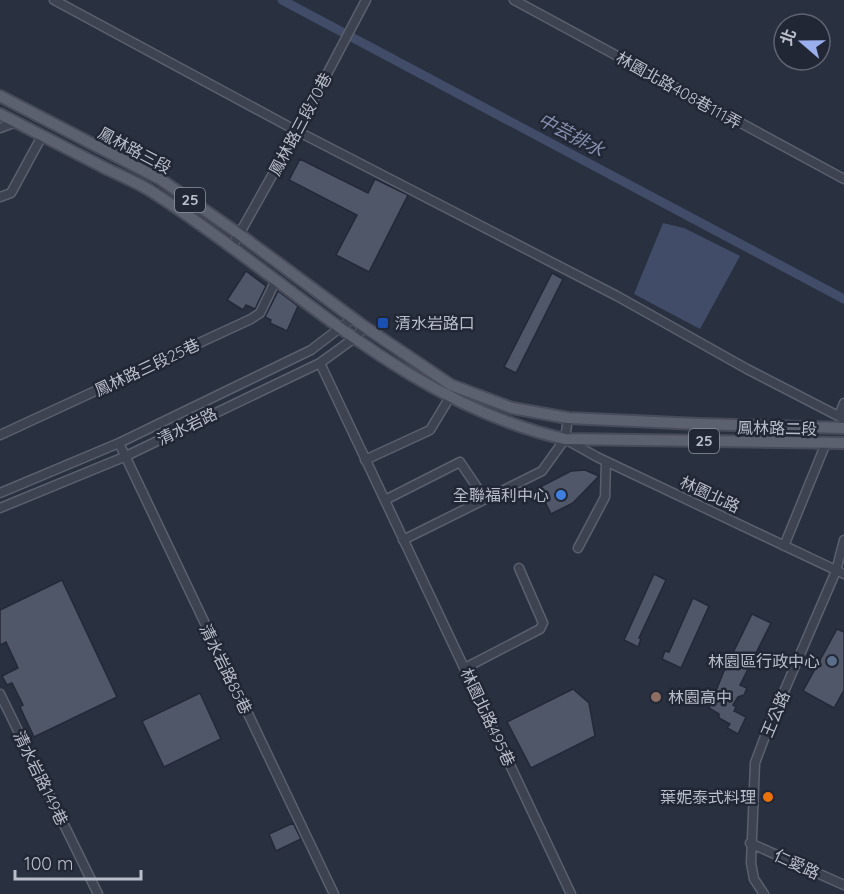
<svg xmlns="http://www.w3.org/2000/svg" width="844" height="894" viewBox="0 0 844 894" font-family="Quicksand,'Noto Sans TC',sans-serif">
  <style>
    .water { fill: #414c68 }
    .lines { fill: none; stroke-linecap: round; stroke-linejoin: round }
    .canal { stroke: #414c68; stroke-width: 9 }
    .building { fill: #505769; stroke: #242938; stroke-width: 1.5 }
    .minor-casing { stroke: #5b606e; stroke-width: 11 }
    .major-casing { stroke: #474b5a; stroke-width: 14 }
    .minor { stroke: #3d4350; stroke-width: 8 }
    .major { stroke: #5c6170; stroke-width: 10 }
    .transit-dot { fill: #1a4fb4; stroke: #222736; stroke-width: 2 }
    .shop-dot { fill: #3f7fe0; stroke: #222736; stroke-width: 2 }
    .service-dot { fill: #5c6f8a; stroke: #222736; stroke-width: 2 }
    .education-dot { fill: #8d6e63; stroke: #222736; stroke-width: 2 }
    .food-dot { fill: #e8710a; stroke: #222736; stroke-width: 2 }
    .labels { text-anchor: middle; stroke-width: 5; stroke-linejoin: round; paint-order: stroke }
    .shield { fill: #222736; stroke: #8c919e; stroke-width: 1.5 }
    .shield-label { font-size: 15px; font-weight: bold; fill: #babeca }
    .street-label { font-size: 16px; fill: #babeca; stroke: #222736 }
    .poi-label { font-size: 16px; fill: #babeca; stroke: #222736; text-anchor: end }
    .water-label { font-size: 18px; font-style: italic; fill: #8590af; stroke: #222736 }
  </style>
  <rect width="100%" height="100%" fill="#293040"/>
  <path class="water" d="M663 223 684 228 740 256 700 329 634 294Z"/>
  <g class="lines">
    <path class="canal" d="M282 0 844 299"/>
  </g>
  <path class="building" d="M300 159 368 193 375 179 408 195 369 272 336 255 357 215 289 180Z
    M246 271 266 286 255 309 246 305 243 310 227 300Z
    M552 273 563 279 516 373 504 367Z
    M278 291 298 306 287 331 270 323 271 320 265 317Z
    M585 470 599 476 573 503 551 514 538 488 571 471Z
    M654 574 666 580 639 638 641 639 638 647 624 640Z
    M62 580 117 697 34 737 20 707 23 705 12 683 7 685 2 676 18 668 6 642 0 645V610Z
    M693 598 709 606 681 668 662 659 665 651 669 652Z
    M752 614 771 623 740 685 747 688 744 695 738 697 733 705 736 707 734 711 746 717 738 734 727 728 730 724 719 718V714L709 708 724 671Z
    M837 629 844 632V690L834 708 803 691Z
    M573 689 589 703 595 736 531 768 507 722Z
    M200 693 221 739 164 767 142 721Z
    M293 823 301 839 276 851 269 834Z"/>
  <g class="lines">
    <g class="minor-casing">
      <path id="minor" d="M54 0 297 131 617 296 747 369 844 419
        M514 0 844 179
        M0 128 16 122
        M0 197 11 193 42 136
        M232 247 297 131 366 0
        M320 363 571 894
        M839 416 844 403
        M0 435 251 319 260 313 276 280
        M565 439 597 457 844 574
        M119 443 334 894
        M365 460 430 430 450 397
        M0 493 119 443 311 350 353 318
        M385 500 460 462 485 499
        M0 508 124 457 320 363 353 339 365 327
        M403 540 542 471 565 439 568 418
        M784 546 826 443
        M578 548 605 497 606 462
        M465 668 540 629 543 623 519 568
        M0 694 98 894
        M750 843 844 885
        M764 894 754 879 751 863 755 763 767 731 836 571 844 540"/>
    </g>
    <g class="major-casing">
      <path id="major" d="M0 96 160 179 239 234 362 325 451 385 512 408 568 418 699 424 844 428
        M0 114C35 132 70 150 105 168 121 176 139 183 154 193 288 278 404 403 565 439L844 443"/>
    </g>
    <use href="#minor" class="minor"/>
    <use href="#major" class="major"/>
  </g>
  <rect class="transit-dot" x="377" y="317" width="12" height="12" rx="3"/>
  <circle class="shop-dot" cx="561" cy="495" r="6"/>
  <circle class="service-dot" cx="832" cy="661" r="6"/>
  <circle class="education-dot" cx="656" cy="697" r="6"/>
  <circle class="food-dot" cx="768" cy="797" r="6"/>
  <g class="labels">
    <g class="shield">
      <rect x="175" y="188" width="30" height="24" rx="4.5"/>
      <rect x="689" y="429" width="30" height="24" rx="4.5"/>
    </g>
    <g class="shield-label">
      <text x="190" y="205">25</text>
      <text x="704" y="446">25</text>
    </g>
    <g class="street-label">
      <text transform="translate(679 90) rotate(29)" y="6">林園北路408巷111弄</text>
      <text transform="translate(300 124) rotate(-62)" y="6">鳳林路三段70巷</text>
      <text transform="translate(135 150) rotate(28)" y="6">鳳林路三段</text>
      <text transform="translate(147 367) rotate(-25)" y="6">鳳林路三段25巷</text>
      <text transform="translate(187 426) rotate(-26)" y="6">清水岩路</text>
      <text transform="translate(777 428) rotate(1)" y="6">鳳林路二段</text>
      <text transform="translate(710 494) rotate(25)" y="6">林園北路</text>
      <text transform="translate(226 669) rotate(64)" y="6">清水岩路85巷</text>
      <text transform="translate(775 714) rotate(-67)" y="6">王公路</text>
      <text transform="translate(488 717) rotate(65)" y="6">林園北路495巷</text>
      <text transform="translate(41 778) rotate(64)" y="6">清水岩路149巷</text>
      <text transform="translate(797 864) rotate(25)" y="6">仁愛路</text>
    </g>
    <g class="poi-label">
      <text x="395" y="329" text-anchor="start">清水岩路口</text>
      <text x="549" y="501">全聯福利中心</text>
      <text x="820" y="667">林園區行政中心</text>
      <text x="668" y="703" text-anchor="start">林園高中</text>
      <text x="756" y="803">葉妮泰式料理</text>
    </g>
    <g class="water-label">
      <text transform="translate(571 135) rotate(28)" y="6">中芸排水</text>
    </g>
  </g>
  <g transform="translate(802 42) rotate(290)"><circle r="28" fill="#222736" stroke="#5f6371" stroke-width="1.5"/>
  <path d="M0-4.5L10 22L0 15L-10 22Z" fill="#9bafef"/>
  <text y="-9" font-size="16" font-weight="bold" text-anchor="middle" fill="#babeca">北</text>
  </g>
  <path d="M15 870v9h126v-9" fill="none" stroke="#babeca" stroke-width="3"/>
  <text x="24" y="870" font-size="18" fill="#babeca" stroke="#222736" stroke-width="4.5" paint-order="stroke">100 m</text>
</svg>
